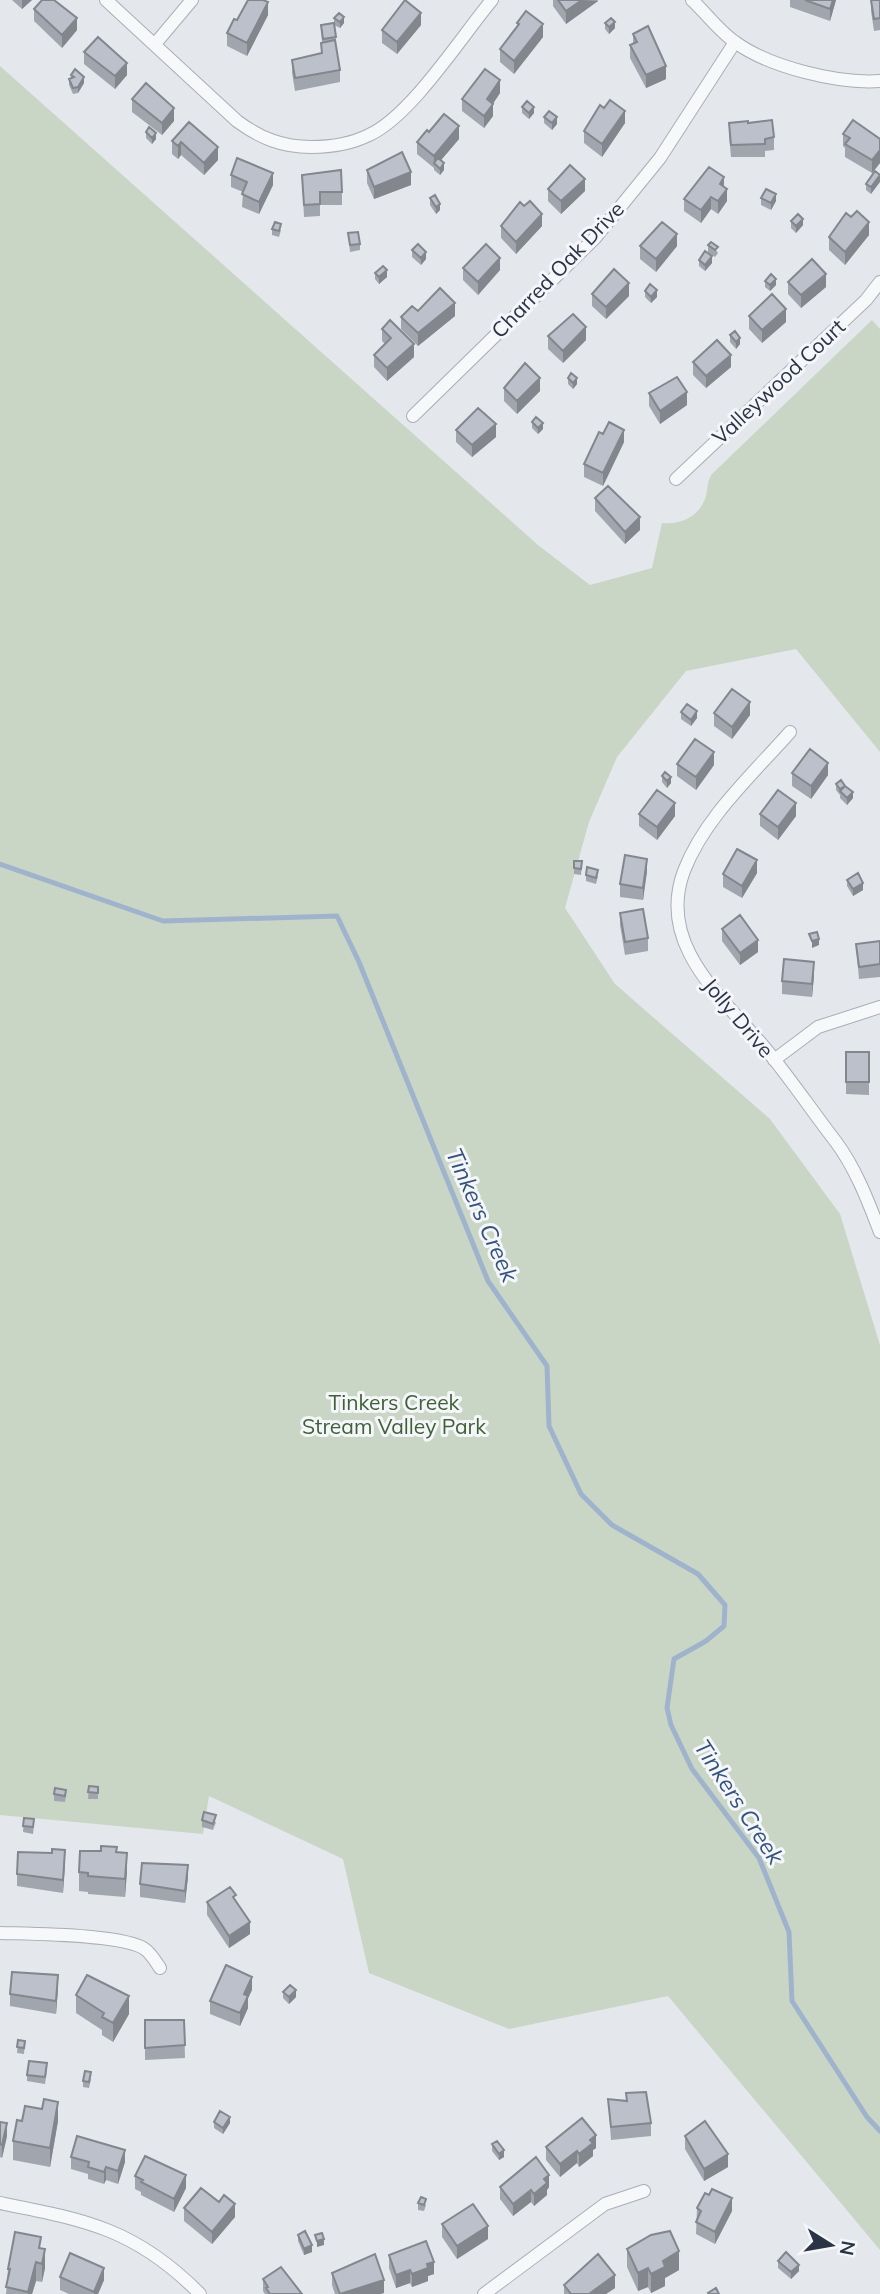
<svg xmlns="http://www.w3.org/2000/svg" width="880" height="2294" viewBox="0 0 880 2294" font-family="Mulish,sans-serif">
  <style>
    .green { fill: #c9d6c5 }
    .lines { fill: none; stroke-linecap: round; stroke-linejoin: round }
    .stream { stroke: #9fb4cc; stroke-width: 5 }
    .street-casing { stroke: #a9aeb7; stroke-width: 14 }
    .street { stroke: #f7f8fa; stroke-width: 12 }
    .wall { fill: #a1a5ae }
    .shaded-wall { fill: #83868d }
    .building { fill: #bbc0ca; stroke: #83868d; stroke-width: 2 }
    .labels { text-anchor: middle; stroke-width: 6; stroke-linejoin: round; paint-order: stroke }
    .street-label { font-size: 21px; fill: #2b3445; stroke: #f4f6f9 }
    .park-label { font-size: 21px; fill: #3f6138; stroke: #f4f6f9 }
    .water-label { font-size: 23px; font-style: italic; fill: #34527a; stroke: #f4f6f9 }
  </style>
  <rect width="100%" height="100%" fill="#e4e7ec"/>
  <path class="green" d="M0 66 538 545 590 585 652 568 662 523C682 525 700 516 706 496 708 488 707 481 712 474L872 320 880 329V752L796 649 686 671 617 757 589 822 565 908 615 984 770 1119 840 1214 880 1345V2250L668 1996 509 2029 369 1973 343 1859 209 1796 203 1834 0 1815Z"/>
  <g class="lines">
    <path class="stream" d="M0 864 163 921 337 916 359 962 488 1281 547 1366 549 1426 581 1494 612 1525 698 1574 725 1605 724 1626 706 1641 674 1659 667 1708 671 1725 692 1769 759 1858 789 1932 792 2001 867 2117 880 2131"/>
    <g class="street-casing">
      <path id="street" d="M106 0 237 121C260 138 282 147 311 147 331 147 351 144 369 135 411 116 461 37 492 0
        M692 0C706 13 719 31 735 42 769 67 838 84 880 81
        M155 44 192 0
        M413 416 595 238 660 158 735 42
        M676 479 866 300 880 282
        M790 732C753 774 704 818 684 871 656 945 723 998 765 1048 790 1078 812 1111 836 1142 856 1169 868 1201 880 1232
        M774 1060 818 1027 880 1007
        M0 1933C29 1934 127 1934 146 1950 152 1955 156 1962 160 1968
        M0 2203C86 2220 136 2229 200 2294
        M484 2294 605 2204 644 2191"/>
    </g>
    <use href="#street" class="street"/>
  </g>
  <path class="wall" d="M12 0H32L22 9Z
    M553 0H598V1L566 24 553 6Z
    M790 0H836L830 21 790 7Z
    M871 0H880V30L874 31 871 11Z
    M34 9 77 30 62 48 34 21Z
    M268 15 247 56 227 46V33L237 20Z
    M334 18 344 23 340 28 334 25Z
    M517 23 543 37 514 74 500 62V49L517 27Z
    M605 23 615 28 609 34 605 29Z
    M321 25 336 37 335 43 340 70V82L295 91 292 73V60L321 53V43L322 42Z
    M421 25 397 54 382 43V30Z
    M633 34 666 79 646 88 630 58V45L633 44Z
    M84 52 127 75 115 89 84 64Z
    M71 75 84 83 78 93 73 94 69 85V79L71 78Z
    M500 93 493 103V116L484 128 462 111V99Z
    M132 99 174 121 162 135 132 112Z
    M522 107 534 113 529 119 522 113Z
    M544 117 557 124 552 130 544 123Z
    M189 122 218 160 204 175 181 155 178 159 172 154V141Z
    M625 123 602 157 584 143V131Z
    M729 123H748L774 137V150L765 151V157H731L729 135Z
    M146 132 156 139 152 144 146 138Z
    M429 132 459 139 441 160 444 170 440 175 434 170V168L417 154V142Z
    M843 134 880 139V163L872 173 845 157V148L843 146Z
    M367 170 411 185 374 199 367 183Z
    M875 171 871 194 866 190V184Z
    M231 175 273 185 259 214 242 207 243 192 231 187Z
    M302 175 342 192V205H320V216L304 217Z
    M724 187 727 201 718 214 711 209 701 223 684 211V199Z
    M548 189 585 191 561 214 548 201Z
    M430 198 440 210 436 214 430 205Z
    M761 198 776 201 771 210 761 205Z
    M791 221 803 225 796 233 791 228Z
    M501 226H542L516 254 501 238Z
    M272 229 281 230 279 237 272 235Z
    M348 233 360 244V250L350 252Z
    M869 235 845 265 829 250V237Z
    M711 242 718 253 715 257 708 252V245Z
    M640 246H677L656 272 640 259Z
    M412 250 426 259 421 265 412 257Z
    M699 260 712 263 705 271 699 266Z
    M463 268 500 270 478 295 463 280Z
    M375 273 387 277 379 284 375 279Z
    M765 281 776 285 770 291 765 287Z
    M788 282 826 287 801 308 788 294Z
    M645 291 657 297 651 303 645 297Z
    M592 294 629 296 606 319 592 306Z
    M418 311 455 316 418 346 401 329V317Z
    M749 316 786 322 762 343 749 329Z
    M382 329 414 357 387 381 374 367V355L385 344 382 341Z
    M730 335 740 344 736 349 730 342Z
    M548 336 586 340 563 363 548 349Z
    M693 362 731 367 706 388 693 375Z
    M568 378 577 384 573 389 568 384Z
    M504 388 540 391 517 414 504 401Z
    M649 393 687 405 660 424 649 406Z
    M532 422 543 429 538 434 532 428Z
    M456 430 496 437 472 457 456 442Z
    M624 442 603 486 584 477V464Z
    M595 498 640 530 625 544 595 511Z
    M681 712 697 718 691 726 681 719Z
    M714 713 750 715 732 739 714 726Z
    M677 764 714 765 696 790 677 776Z
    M792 773 828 775 811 799 792 786Z
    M662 776 671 783 667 788 662 782Z
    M836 784 853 798 847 805 840 798V795L836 790Z
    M639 814 675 816 657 840 639 826Z
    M760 814 796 816 778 840 760 826Z
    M574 861H582L581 875 574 874Z
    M647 871 643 900 620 897V884Z
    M757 873 742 898 723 887V874Z
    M586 875 598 876 596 884 586 881Z
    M847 880 863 890 853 896 847 886Z
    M620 913 648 938V951L625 955 620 925Z
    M722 929 758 952 740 965 722 941Z
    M880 941V977L859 979 856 944Z
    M814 975 812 997 782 994V981Z
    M846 1052H869V1095L846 1094Z
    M89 1786 98 1787V1799H88Z
    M54 1794 66 1796 65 1802 54 1801Z
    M24 1818 34 1825 33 1834 23 1832Z
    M202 1820 216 1822 213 1830 202 1827Z
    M117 1852 127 1871 125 1897 88 1894V1892L79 1891V1872Z
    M65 1862 63 1893 17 1886V1874Z
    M188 1877 185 1903 140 1897V1884Z
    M207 1902 250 1934 229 1948 207 1915Z
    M58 1987 56 2014 10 2006V1994Z
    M252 1990 248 1998V2008L240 2026 210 2014V2001Z
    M283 1992 296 1997 289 2004 283 1998Z
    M76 1995 129 2014 113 2042 102 2035V2030L76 2013Z
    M145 2020H184L185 2058 145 2060Z
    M18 2040 25 2041 24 2054 17 2053Z
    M47 2070 45 2084 27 2081V2075Z
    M91 2079 89 2088 83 2087V2081Z
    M626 2093 651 2123V2136L611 2140 608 2099 626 2100Z
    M22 2121H58L50 2167 13 2160V2141Z
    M0 2122 7 2136 2 2158 0 2157Z
    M214 2122 230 2123 223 2134 214 2128Z
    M685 2136 728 2167 704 2181 685 2149Z
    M492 2144 504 2157 499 2160 492 2151Z
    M546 2147 596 2148 593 2150V2156L579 2167 577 2163 560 2177 546 2160Z
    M71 2157 125 2162 118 2184 106 2180 104 2184 88 2179V2174L71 2169Z
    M135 2176 186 2188 174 2212 141 2195V2192L135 2189Z
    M500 2187H549L547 2190V2195L534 2206 531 2202 513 2216 500 2199Z
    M418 2203 426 2205 424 2211 418 2210Z
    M184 2208 235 2217 212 2244 184 2221Z
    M697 2208 732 2211 715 2244 696 2234Z
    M442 2224 488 2239 457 2259 442 2237Z
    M298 2235 312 2252 304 2255 298 2241Z
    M41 2248 45 2268 42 2282 36 2281 32 2294H6L8 2269Z
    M627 2249 679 2270 665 2278V2286L651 2293 648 2287 638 2291 627 2267Z
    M389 2255 434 2274 428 2276V2281L412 2287 410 2283 396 2288 389 2268Z
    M778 2261 799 2271 791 2279 778 2268Z
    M332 2273 384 2293 380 2294H335L332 2285Z
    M60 2277 104 2280 98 2294H69L60 2290Z
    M263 2279 302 2294H265L263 2291Z
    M564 2285 615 2288 606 2294H564Z"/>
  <path class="shaded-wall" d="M22 0H32L22 9Z
    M582 0 598 1 566 24V11Z
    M833 0H836L830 21V9Z
    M268 2V15L247 56V43Z
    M421 13V25L397 54V42Z
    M344 17V23L340 28V22Z
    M77 18V30L62 48V35Z
    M615 22V28L609 34V27Z
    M543 24V37L514 74V61Z
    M127 63V75L115 89V76Z
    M666 66V79L646 88V75Z
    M84 77V83L78 93V87Z
    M500 80V93L489 110 493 104V116L484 128V116L487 99Z
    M534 107V113L529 119V113Z
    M174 108V121L162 135V123Z
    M625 111V123L602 157V144Z
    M557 117V124L552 130V123Z
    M459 126V139L436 166 434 164V156Z
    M156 133V139L152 144V138Z
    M181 142V155L178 159V146Z
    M218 147V160L204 175V163Z
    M880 150V163L872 173V160Z
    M444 163V170L440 175V169Z
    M411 172V185L374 199V187Z
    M273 173V185L259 214V202Z
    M880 175V182L871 194V187Z
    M724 177V190L720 184Z
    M585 179V191L561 214V201Z
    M727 189V201L718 214V201Z
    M776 194V201L771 210V203Z
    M711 197V209L701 223V210Z
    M440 204V210L436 214V207Z
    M542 214V226L516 254V242Z
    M803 219V225L796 233V226Z
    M869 222V235L845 265V252Z
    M677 234V246L656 272V259Z
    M426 252V259L421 265V258Z
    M712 256V263L705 271V265Z
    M500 258V270L478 295V282Z
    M387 270V277L379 284V277Z
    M826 274V287L801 308V295Z
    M776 279V285L770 291V285Z
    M629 283V296L606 319V307Z
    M657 290V297L651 303V297Z
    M455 303V316L418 346V333Z
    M786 309V322L762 343V330Z
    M586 327V340L563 363V351Z
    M740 338V344L736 349V342Z
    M414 344V357L387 381V368Z
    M731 355V367L706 388V376Z
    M540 378V391L517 414V401Z
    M577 378V384L573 389V383Z
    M687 392V405L660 424V411Z
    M543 423V429L538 434V428Z
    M496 424V437L472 457V445Z
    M624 430V442L603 486V473Z
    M640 517V530L625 544V532Z
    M750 702V715L732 739V727Z
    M697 711V718L691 726V720Z
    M714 752V765L696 790V777Z
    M828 763V775L811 799V786Z
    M671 777V783L667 788V781Z
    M853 792V798L847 805V798Z
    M675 803V816L657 840V827Z
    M796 803V816L778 840V827Z
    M647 859V871L643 900V888Z
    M757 860V873L742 898V886Z
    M863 883V890L853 896V889Z
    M819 939V945L812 948V941Z
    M758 940V952L740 965V953Z
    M814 962V975L812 997V984Z
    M65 1850V1862L63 1893V1880Z
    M127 1853V1871L125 1897V1879Z
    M188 1865V1877L185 1903V1891Z
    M250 1922V1934L229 1948V1936Z
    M58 1975V1987L56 2014V2001Z
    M252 1977V1990L248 1998V2008L240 2026V2013L244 1994Z
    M296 1990V1997L289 2004V1997Z
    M129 1996V2014L113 2042V2023Z
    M58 2102V2121L50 2167V2148Z
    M230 2117V2123L223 2134V2128Z
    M7 2123V2136L2 2158V2145Z
    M596 2135V2148L593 2150V2156L579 2167V2154L590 2140Z
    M125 2150V2162L118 2184V2171Z
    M504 2150V2157L499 2160V2154Z
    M577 2151V2163L560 2177V2164Z
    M728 2154V2167L704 2181V2169Z
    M106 2167V2180L104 2184V2172Z
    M186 2175V2188L174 2212V2199Z
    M549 2175V2187L547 2190V2195L534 2206V2194L544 2179Z
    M531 2190V2202L513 2216V2204Z
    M732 2198V2211L715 2244V2232Z
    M235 2204V2217L212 2244V2232Z
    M488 2226V2239L457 2259V2246Z
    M324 2239V2245L317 2247V2241Z
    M312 2245V2252L304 2255V2249Z
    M45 2249V2268L42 2282V2264Z
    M679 2251V2270L665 2278V2286L651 2293V2274L663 2261Z
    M36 2262V2281L32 2294H28Z
    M434 2262V2274L428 2276V2281L412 2287V2274L427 2264Z
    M799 2265V2271L791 2279V2272Z
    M104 2268V2280L98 2294H94Z
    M648 2268V2287L638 2291V2273Z
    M410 2270V2283L396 2288V2275Z
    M615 2275V2288L606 2294H589Z
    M384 2280V2293L380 2294H340Z"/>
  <path class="building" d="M42 0H54L77 18 62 35 34 9Z
    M248 0H263L268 2 247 43 227 33 234 19 237 20Z
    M405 0 421 13 397 42 382 30Z
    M558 0H582L566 11Z
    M805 0H833L830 9Z
    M871 0H880V18L874 19Z
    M526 11 543 24 514 61 500 49 519 24 517 23Z
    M339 13 344 17 340 22 334 18Z
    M611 18 615 22 609 27 605 23Z
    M334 23 336 37 323 39 321 25Z
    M648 26 666 66 646 75 630 45 637 42 633 34Z
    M98 37 127 63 115 76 84 52Z
    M335 40 340 70 295 78 292 60 322 53 321 43Z
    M75 69 84 77 78 87 73 88 69 79 74 77 71 75Z
    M485 69 500 80 487 99 493 104 484 116 462 99Z
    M146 83 174 108 162 123 132 99Z
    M610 100 625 111 602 144 584 131 600 105 604 108Z
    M527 101 534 107 529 113 522 107Z
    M549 111 557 117 552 123 544 117Z
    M444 114 459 126 434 156 417 142 427 130 429 132Z
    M772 120 774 137 765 139V144L731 145 729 123 748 121V123Z
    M853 120 880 139V150L872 160 845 144 850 138 843 134Z
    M189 122 218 147 204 163 181 142 178 146 172 141Z
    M149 127 156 133 152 138 146 132Z
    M402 152 411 172 374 187 367 170Z
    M237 158 273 173 259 202 242 194 247 182 231 175Z
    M438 158 444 163 440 169 434 163Z
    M570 165 585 179 561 201 548 189Z
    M709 167 724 177 720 184 727 189 718 201 711 197 701 210 684 199Z
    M341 170 342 192H320V204L304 205 302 175Z
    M875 171 880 175 871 187 866 184Z
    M766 189 776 194 771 203 761 198Z
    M435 195 440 204 436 207 430 198Z
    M530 201 542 214 516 242 501 226 520 202 524 206Z
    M857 211 869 222 845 252 829 237 846 213 851 217Z
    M798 214 803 219 796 226 791 221Z
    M275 222 281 224 279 231 272 229Z
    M662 222 677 234 656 259 640 246Z
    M358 232 360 244 350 245 348 233Z
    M711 242 718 247 715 250 708 245Z
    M418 244 426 252 421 258 412 250Z
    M486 244 500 258 478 282 463 268Z
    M705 251 712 256 705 265 699 260Z
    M812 259 826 274 801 295 788 282Z
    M383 266 387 270 379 277 375 273Z
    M614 269 629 283 606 307 592 294Z
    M771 274 776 279 770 285 765 281Z
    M650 284 657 290 651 297 645 291Z
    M440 288 455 303 418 333 401 317 412 306 418 311Z
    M772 294 786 309 762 330 749 316Z
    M573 314 586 327 563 351 548 336Z
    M390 320 414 344 387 368 374 355 391 338 382 329Z
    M735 331 740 338 736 342 730 335Z
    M717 340 731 355 706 376 693 362Z
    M525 363 540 378 517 401 504 388Z
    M571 373 577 378 573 383 568 378Z
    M677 377 687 392 660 411 649 393Z
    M478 408 496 424 472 445 456 430Z
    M536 417 543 423 538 428 532 422Z
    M609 422 624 430 603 473 584 464 599 432 603 434Z
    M608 486 640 517 625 532 595 498Z
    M732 689 750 702 732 727 714 713Z
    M687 704 697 711 691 720 681 712Z
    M695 739 714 752 696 777 677 764Z
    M810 749 828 763 811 786 792 773Z
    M665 772 671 777 667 781 662 776Z
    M841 780 845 786 840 789 836 784Z
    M845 786 853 792 847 798 840 791Z
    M657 790 675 803 657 827 639 814Z
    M778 790 796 803 778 827 760 814Z
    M737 849 757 860 742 886 723 874Z
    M625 855 647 859 643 888 620 884Z
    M574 861H582L581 869 574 868Z
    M587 867 598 870 596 878 586 875Z
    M858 873 863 883 853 889 847 880Z
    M643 909 648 938 625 942 620 913Z
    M740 915 758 940 740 953 722 929Z
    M817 932 819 939 812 941 809 934Z
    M880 941V964L859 967 856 944Z
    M784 959 814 962 812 984 782 981Z
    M846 1052H869V1082H846Z
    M89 1786 98 1787V1793L88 1792Z
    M55 1788 66 1790 65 1796 54 1794Z
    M204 1812 216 1815 213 1824 202 1820Z
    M24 1818 34 1819 33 1827 23 1826Z
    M101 1846 117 1847 116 1852 127 1853 125 1879 88 1876V1873L79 1872 80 1851H101Z
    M52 1849 65 1850 63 1880 17 1874 18 1852 52 1853Z
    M142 1863 188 1865 185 1891 140 1884Z
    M230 1887 236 1895 233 1897 250 1922 229 1936 207 1902Z
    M226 1965 252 1977 244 1994 248 1996 240 2013 210 2001Z
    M12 1972 58 1975 56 2001 10 1994Z
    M87 1975 129 1996 113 2023 102 2017 104 2013 76 1995Z
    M290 1985 296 1990 289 1997 283 1992Z
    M145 2020H184L185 2045 145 2048Z
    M18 2040 25 2041 24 2048 17 2047Z
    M29 2061 47 2063 45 2077 27 2075Z
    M85 2071 91 2072 89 2082 83 2081Z
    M646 2092 651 2123 611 2127 608 2099 627 2101 626 2093Z
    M44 2099 58 2102 50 2148 13 2141 17 2120 22 2121 25 2106 42 2109Z
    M220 2111 230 2117 223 2128 214 2122Z
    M582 2118 596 2135 590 2140 593 2143 579 2154 577 2151 560 2164 546 2147Z
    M705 2121 728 2154 704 2169 685 2136Z
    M0 2122 7 2123 2 2145 0 2144Z
    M77 2136 125 2150 118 2171 106 2167 104 2172 88 2167 89 2162 71 2157Z
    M497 2141 504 2150 499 2154 492 2144Z
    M145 2156 186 2175 174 2199 141 2182 143 2180 135 2176Z
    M536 2157 549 2175 544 2179 547 2183 534 2194 531 2190 513 2204 500 2187Z
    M201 2188 219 2202 224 2195 235 2204 212 2232 184 2208Z
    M712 2189 732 2198 715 2232 696 2222 701 2211 697 2208 705 2193 709 2195Z
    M421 2197 426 2199 424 2205 418 2203Z
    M473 2204 488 2226 457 2246 442 2224Z
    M305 2231 312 2245 304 2249 298 2235Z
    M670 2231 679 2251 663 2261 665 2267 651 2274 648 2268 638 2273 627 2249 651 2235Z
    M15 2232 41 2237 39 2248 45 2249 42 2264 36 2262 28 2292 6 2287 10 2269H8Z
    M322 2233 324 2239 317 2241 315 2235Z
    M426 2241 434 2262 427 2264 428 2268 412 2274 410 2270 396 2275 389 2255Z
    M786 2252 799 2265 791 2272 778 2261Z
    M70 2253 104 2268 94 2292 60 2277Z
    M375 2254 384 2280 340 2294 332 2273Z
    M598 2254 615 2275 589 2294H571L564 2285Z
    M281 2267 302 2294H270L266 2288 268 2287 263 2279Z
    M716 2288 719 2294H709L708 2293Z"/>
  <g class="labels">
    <g class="street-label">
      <text transform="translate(558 270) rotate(-46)" y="7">Charred Oak Drive</text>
      <text transform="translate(779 382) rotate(-43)" y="7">Valleywood Court</text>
      <text transform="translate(738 1018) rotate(50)" y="7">Jolly Drive</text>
    </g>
    <g class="park-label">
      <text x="394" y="1410">Tinkers Creek<tspan x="394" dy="24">Stream Valley Park</tspan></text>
    </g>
    <g class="water-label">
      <text transform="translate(482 1215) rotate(66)" y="8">Tinkers Creek</text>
      <text transform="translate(739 1802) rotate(57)" y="8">Tinkers Creek</text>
    </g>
  </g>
  <g transform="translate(831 2245) rotate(101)" stroke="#f4f6f9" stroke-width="5" paint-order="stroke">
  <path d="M0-5L12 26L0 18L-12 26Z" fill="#2b3445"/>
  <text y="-10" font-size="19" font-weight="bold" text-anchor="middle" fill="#2b3445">N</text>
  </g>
</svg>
